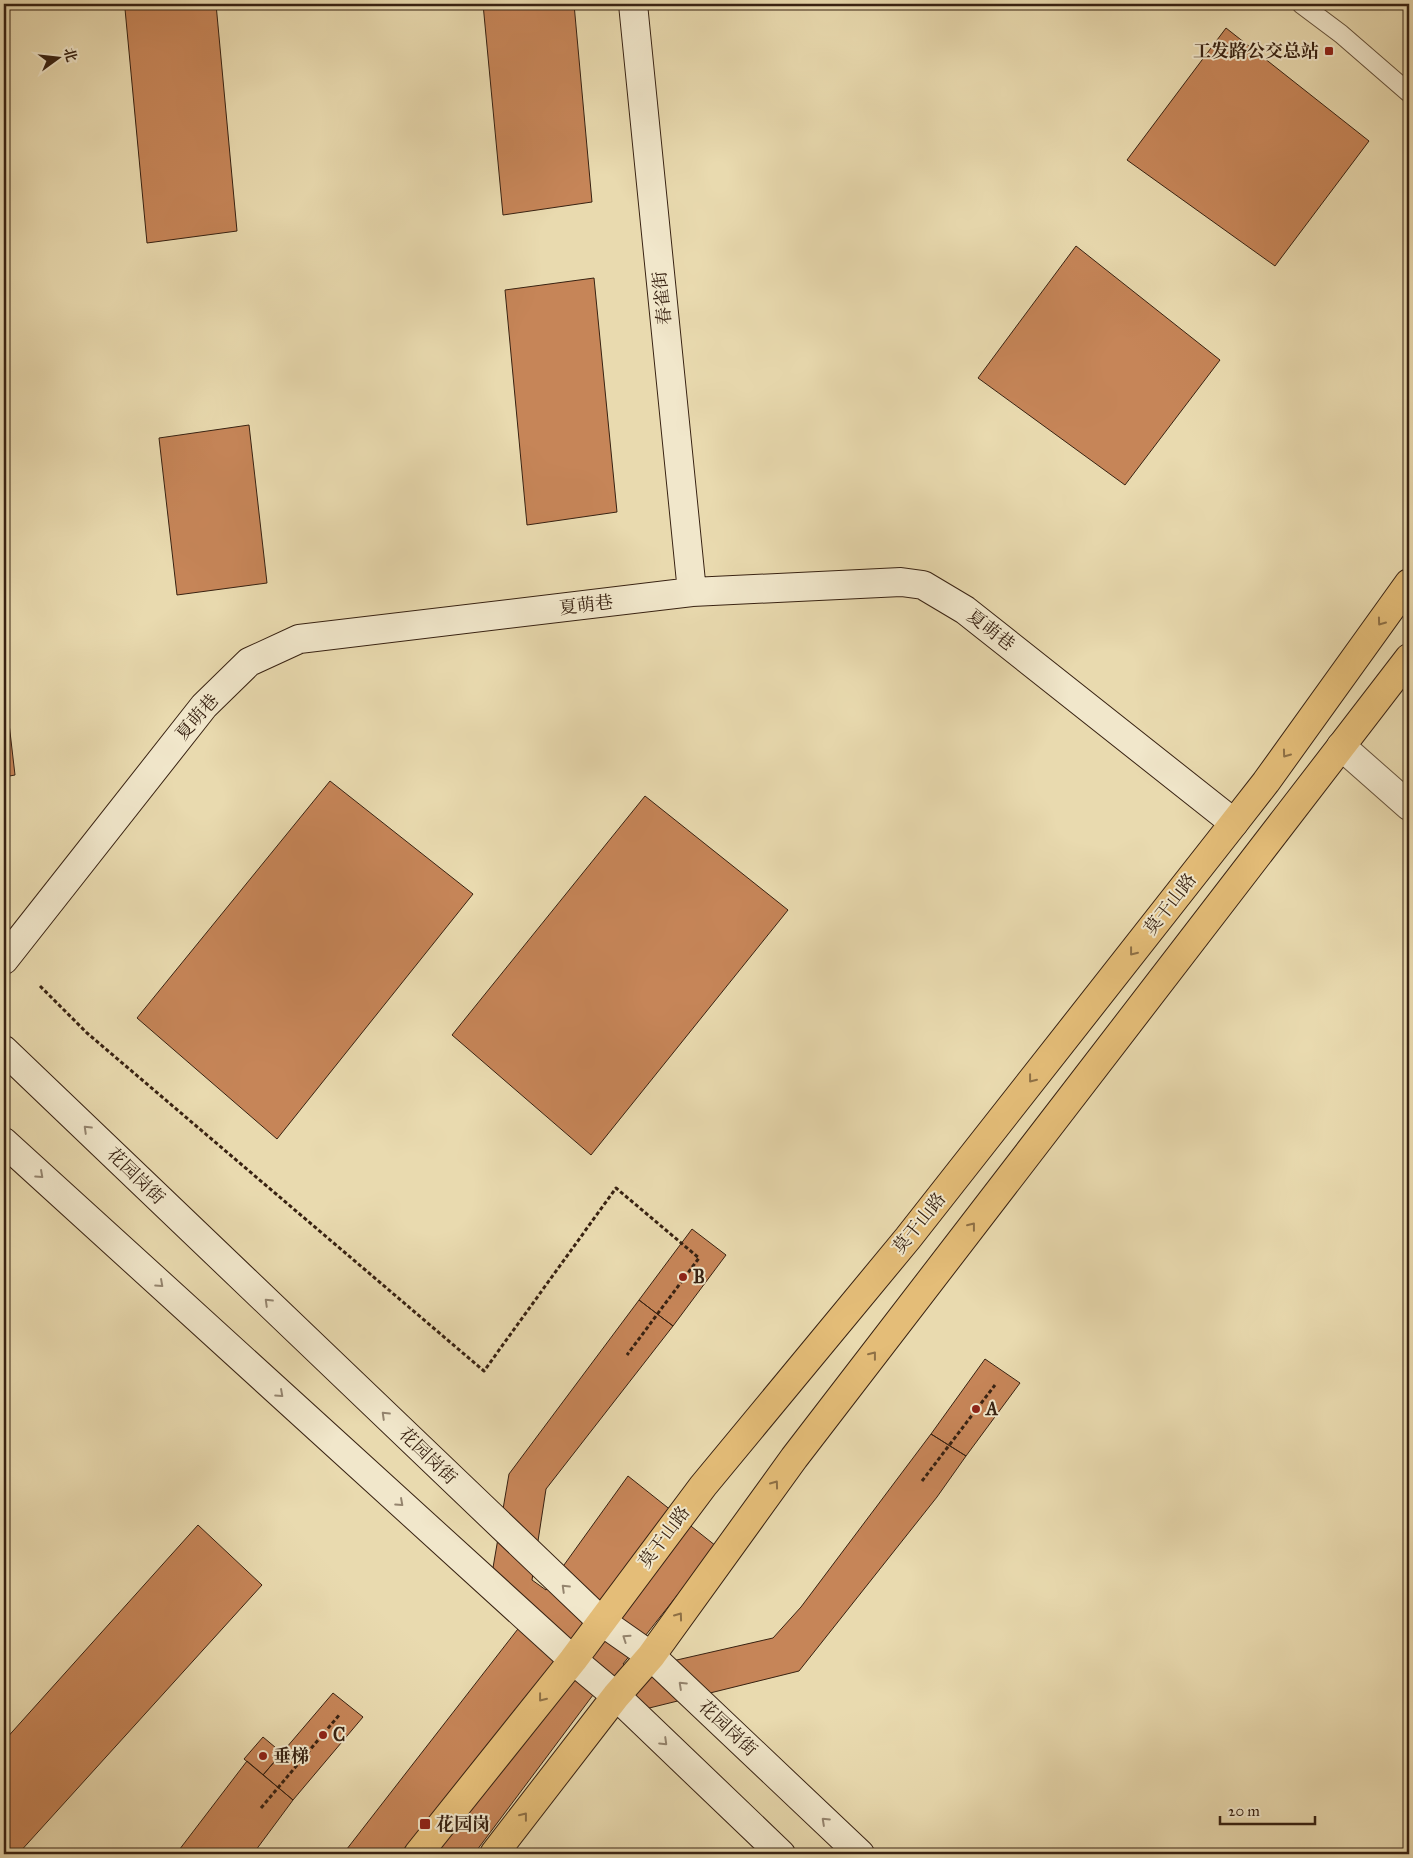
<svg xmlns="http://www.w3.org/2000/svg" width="1413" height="1858" viewBox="0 0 1413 1858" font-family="'IM FELL Great Primer','Noto Serif SC',serif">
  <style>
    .building { fill: #c68558; stroke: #382212 }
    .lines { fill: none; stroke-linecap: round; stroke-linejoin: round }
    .lane-casing { stroke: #645039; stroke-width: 20 }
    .street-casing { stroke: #645039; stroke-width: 30 }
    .secondary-casing { stroke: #382212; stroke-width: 30 }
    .primary-casing { stroke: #382212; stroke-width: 30 }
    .path { stroke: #382212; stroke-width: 3; stroke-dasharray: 4 2.5; stroke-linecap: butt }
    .lane { stroke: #f1e7cb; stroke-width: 18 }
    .street { stroke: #f1e7cb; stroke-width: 28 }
    .secondary { stroke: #f1e7cb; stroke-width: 28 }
    .primary { stroke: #e4bd78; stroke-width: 28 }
    .oneway { stroke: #8e7045 }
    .oneway2 { stroke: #94846e }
    .poi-dot { fill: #8f2418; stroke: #f1e7cb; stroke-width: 2 }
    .labels { text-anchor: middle; stroke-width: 4; stroke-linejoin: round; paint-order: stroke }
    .poi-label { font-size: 18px; font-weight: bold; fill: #382212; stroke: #f1e7cb; text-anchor: start }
    .street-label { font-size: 18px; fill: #382212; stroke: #f1e7cb }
  </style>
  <rect width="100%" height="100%" fill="#e9daaf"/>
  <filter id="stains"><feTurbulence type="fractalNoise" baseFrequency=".004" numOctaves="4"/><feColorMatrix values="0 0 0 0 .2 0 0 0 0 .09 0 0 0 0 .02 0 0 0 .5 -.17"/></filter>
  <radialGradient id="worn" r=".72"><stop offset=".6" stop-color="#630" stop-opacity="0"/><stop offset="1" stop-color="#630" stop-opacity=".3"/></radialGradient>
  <path class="building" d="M166 4H216L237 231 147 243 125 9Z
    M483 4H574L592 202 503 215Z
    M1226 28 1369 141 1275 266 1127 160Z
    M1076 246 1220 360 1125 485 978 378Z
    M594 278 617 512 527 525 505 290Z
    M249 425 267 583 177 595 159 438Z
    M4 680 15 775 4 777Z
    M330 781 473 894 277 1139 137 1018Z
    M645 796 788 910 591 1155 452 1035Z
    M692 1229 726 1255 673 1326 639 1300Z
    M639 1300 673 1326 546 1489 532 1580 546 1590 628 1476 716 1546 623 1664 633 1670 773 1638 801 1607 931 1434 966 1456 937 1497 799 1671 621 1715 593 1695 474 1854H343L521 1625 488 1597 509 1474Z
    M985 1359 1020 1383 966 1456 931 1434Z
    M198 1525 262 1585 18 1854H4V1741Z
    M333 1693 363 1717 293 1800 263 1775Z
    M263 1737 282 1753 263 1775 244 1759Z
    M247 1761 293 1800 253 1854H176Z"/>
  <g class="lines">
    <g class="lane-casing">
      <path id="lane" d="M1301 4 1341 34 1409 93"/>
    </g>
    <g class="street-casing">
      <path id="street" d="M1341 746 1409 806"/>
    </g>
    <g class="secondary-casing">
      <path id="secondary" d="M633 4 692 592
        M4 960 204 706 249 662 299 639 692 592 901 582 923 585 965 610 1234 823
        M4 1050 601 1621 651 1656 860 1854
        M4 1142 573 1660 616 1696 781 1854"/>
    </g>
    <g class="primary-casing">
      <path id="primary" d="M418 1854 573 1660 703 1486 908 1238 1234 823 1266 782 1409 583
        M494 1854 616 1696 651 1656 794 1458 1409 658"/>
    </g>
    <path class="path" d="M40 986 87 1033 484 1371 616 1188 699 1258 627 1355
      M922 1481 995 1385
      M261 1808 340 1714"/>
    <use href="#lane" class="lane"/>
    <use href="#street" class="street"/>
    <use href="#secondary" class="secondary"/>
    <use href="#primary" class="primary"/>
  </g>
  <defs><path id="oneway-chevron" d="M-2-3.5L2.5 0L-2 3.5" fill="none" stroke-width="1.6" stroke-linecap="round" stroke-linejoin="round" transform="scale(1.25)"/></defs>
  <g class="oneway">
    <use href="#oneway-chevron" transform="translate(1381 622) rotate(126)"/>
    <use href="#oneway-chevron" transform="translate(1286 754) rotate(126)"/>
    <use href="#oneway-chevron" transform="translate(1133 952) rotate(128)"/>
    <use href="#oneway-chevron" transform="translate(1032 1079) rotate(128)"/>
    <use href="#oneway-chevron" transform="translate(972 1226) rotate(-52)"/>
    <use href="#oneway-chevron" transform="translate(873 1355) rotate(-52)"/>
    <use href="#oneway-chevron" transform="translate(775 1484) rotate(-54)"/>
    <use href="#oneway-chevron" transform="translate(679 1616) rotate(-54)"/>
    <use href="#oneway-chevron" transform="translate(542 1698) rotate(128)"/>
    <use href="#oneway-chevron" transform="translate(524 1816) rotate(-52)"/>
  </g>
  <g class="oneway2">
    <use href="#oneway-chevron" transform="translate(87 1129) rotate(-136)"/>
    <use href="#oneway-chevron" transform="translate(40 1175) rotate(42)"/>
    <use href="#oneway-chevron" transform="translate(160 1284) rotate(42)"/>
    <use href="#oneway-chevron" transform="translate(268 1302) rotate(-136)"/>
    <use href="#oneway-chevron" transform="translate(280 1394) rotate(42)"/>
    <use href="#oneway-chevron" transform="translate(385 1415) rotate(-136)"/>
    <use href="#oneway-chevron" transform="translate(400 1503) rotate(42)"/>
    <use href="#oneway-chevron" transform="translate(565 1588) rotate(-136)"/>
    <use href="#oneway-chevron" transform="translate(626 1638) rotate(-146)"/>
    <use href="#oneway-chevron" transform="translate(682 1685) rotate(-137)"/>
    <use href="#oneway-chevron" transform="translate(664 1742) rotate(44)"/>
    <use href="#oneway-chevron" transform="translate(825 1821) rotate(-137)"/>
  </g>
  <g class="poi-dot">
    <rect x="1324" y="46" width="10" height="10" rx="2.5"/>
    <circle cx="683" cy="1277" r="5"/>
    <circle cx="976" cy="1409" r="5"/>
    <circle cx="323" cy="1735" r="5"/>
    <circle cx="263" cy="1756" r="5"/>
    <rect x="419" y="1818" width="12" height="12" rx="2.5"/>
  </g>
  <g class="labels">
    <g class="poi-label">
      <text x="1319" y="57" text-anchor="end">工发路公交总站</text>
      <text x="693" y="1283">B</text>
      <text x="986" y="1415">A</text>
      <text x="333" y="1741">C</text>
      <text x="273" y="1762">垂梯</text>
      <text x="436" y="1830">花园岗</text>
    </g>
    <g class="street-label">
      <text transform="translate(662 298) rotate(-96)" y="6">春雀街</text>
      <text transform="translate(586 605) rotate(-7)" y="6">夏萌巷</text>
      <text transform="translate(991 630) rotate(38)" y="6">夏萌巷</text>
      <text transform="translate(197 717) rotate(-49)" y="6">夏萌巷</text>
      <text transform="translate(1170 904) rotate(-52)" y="6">莫干山路</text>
      <text transform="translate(136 1176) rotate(44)" y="6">花园岗街</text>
      <text transform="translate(919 1223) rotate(-51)" y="6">莫干山路</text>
      <text transform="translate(428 1456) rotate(44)" y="6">花园岗街</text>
      <text transform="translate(664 1537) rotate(-53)" y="6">莫干山路</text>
      <text transform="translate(728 1728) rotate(43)" y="6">花园岗街</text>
    </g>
  </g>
  <rect width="1413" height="1858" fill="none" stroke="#e9daaf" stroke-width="20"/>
  <rect x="5" y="5" width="1403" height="1848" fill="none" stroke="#382212" stroke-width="2.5"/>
  <rect x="10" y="10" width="1393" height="1838" fill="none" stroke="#382212"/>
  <g transform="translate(58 58) rotate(75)" stroke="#f1e7cb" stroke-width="4" paint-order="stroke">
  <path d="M0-4L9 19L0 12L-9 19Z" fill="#382212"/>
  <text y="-8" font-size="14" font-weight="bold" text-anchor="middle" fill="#382212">北</text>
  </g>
  <path d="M1220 1816v8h95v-8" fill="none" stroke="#382212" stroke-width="2.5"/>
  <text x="1228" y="1816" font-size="15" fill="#382212" stroke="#f1e7cb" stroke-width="4" paint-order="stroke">20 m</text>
  <rect width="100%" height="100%" filter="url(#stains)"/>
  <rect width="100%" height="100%" fill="url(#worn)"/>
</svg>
